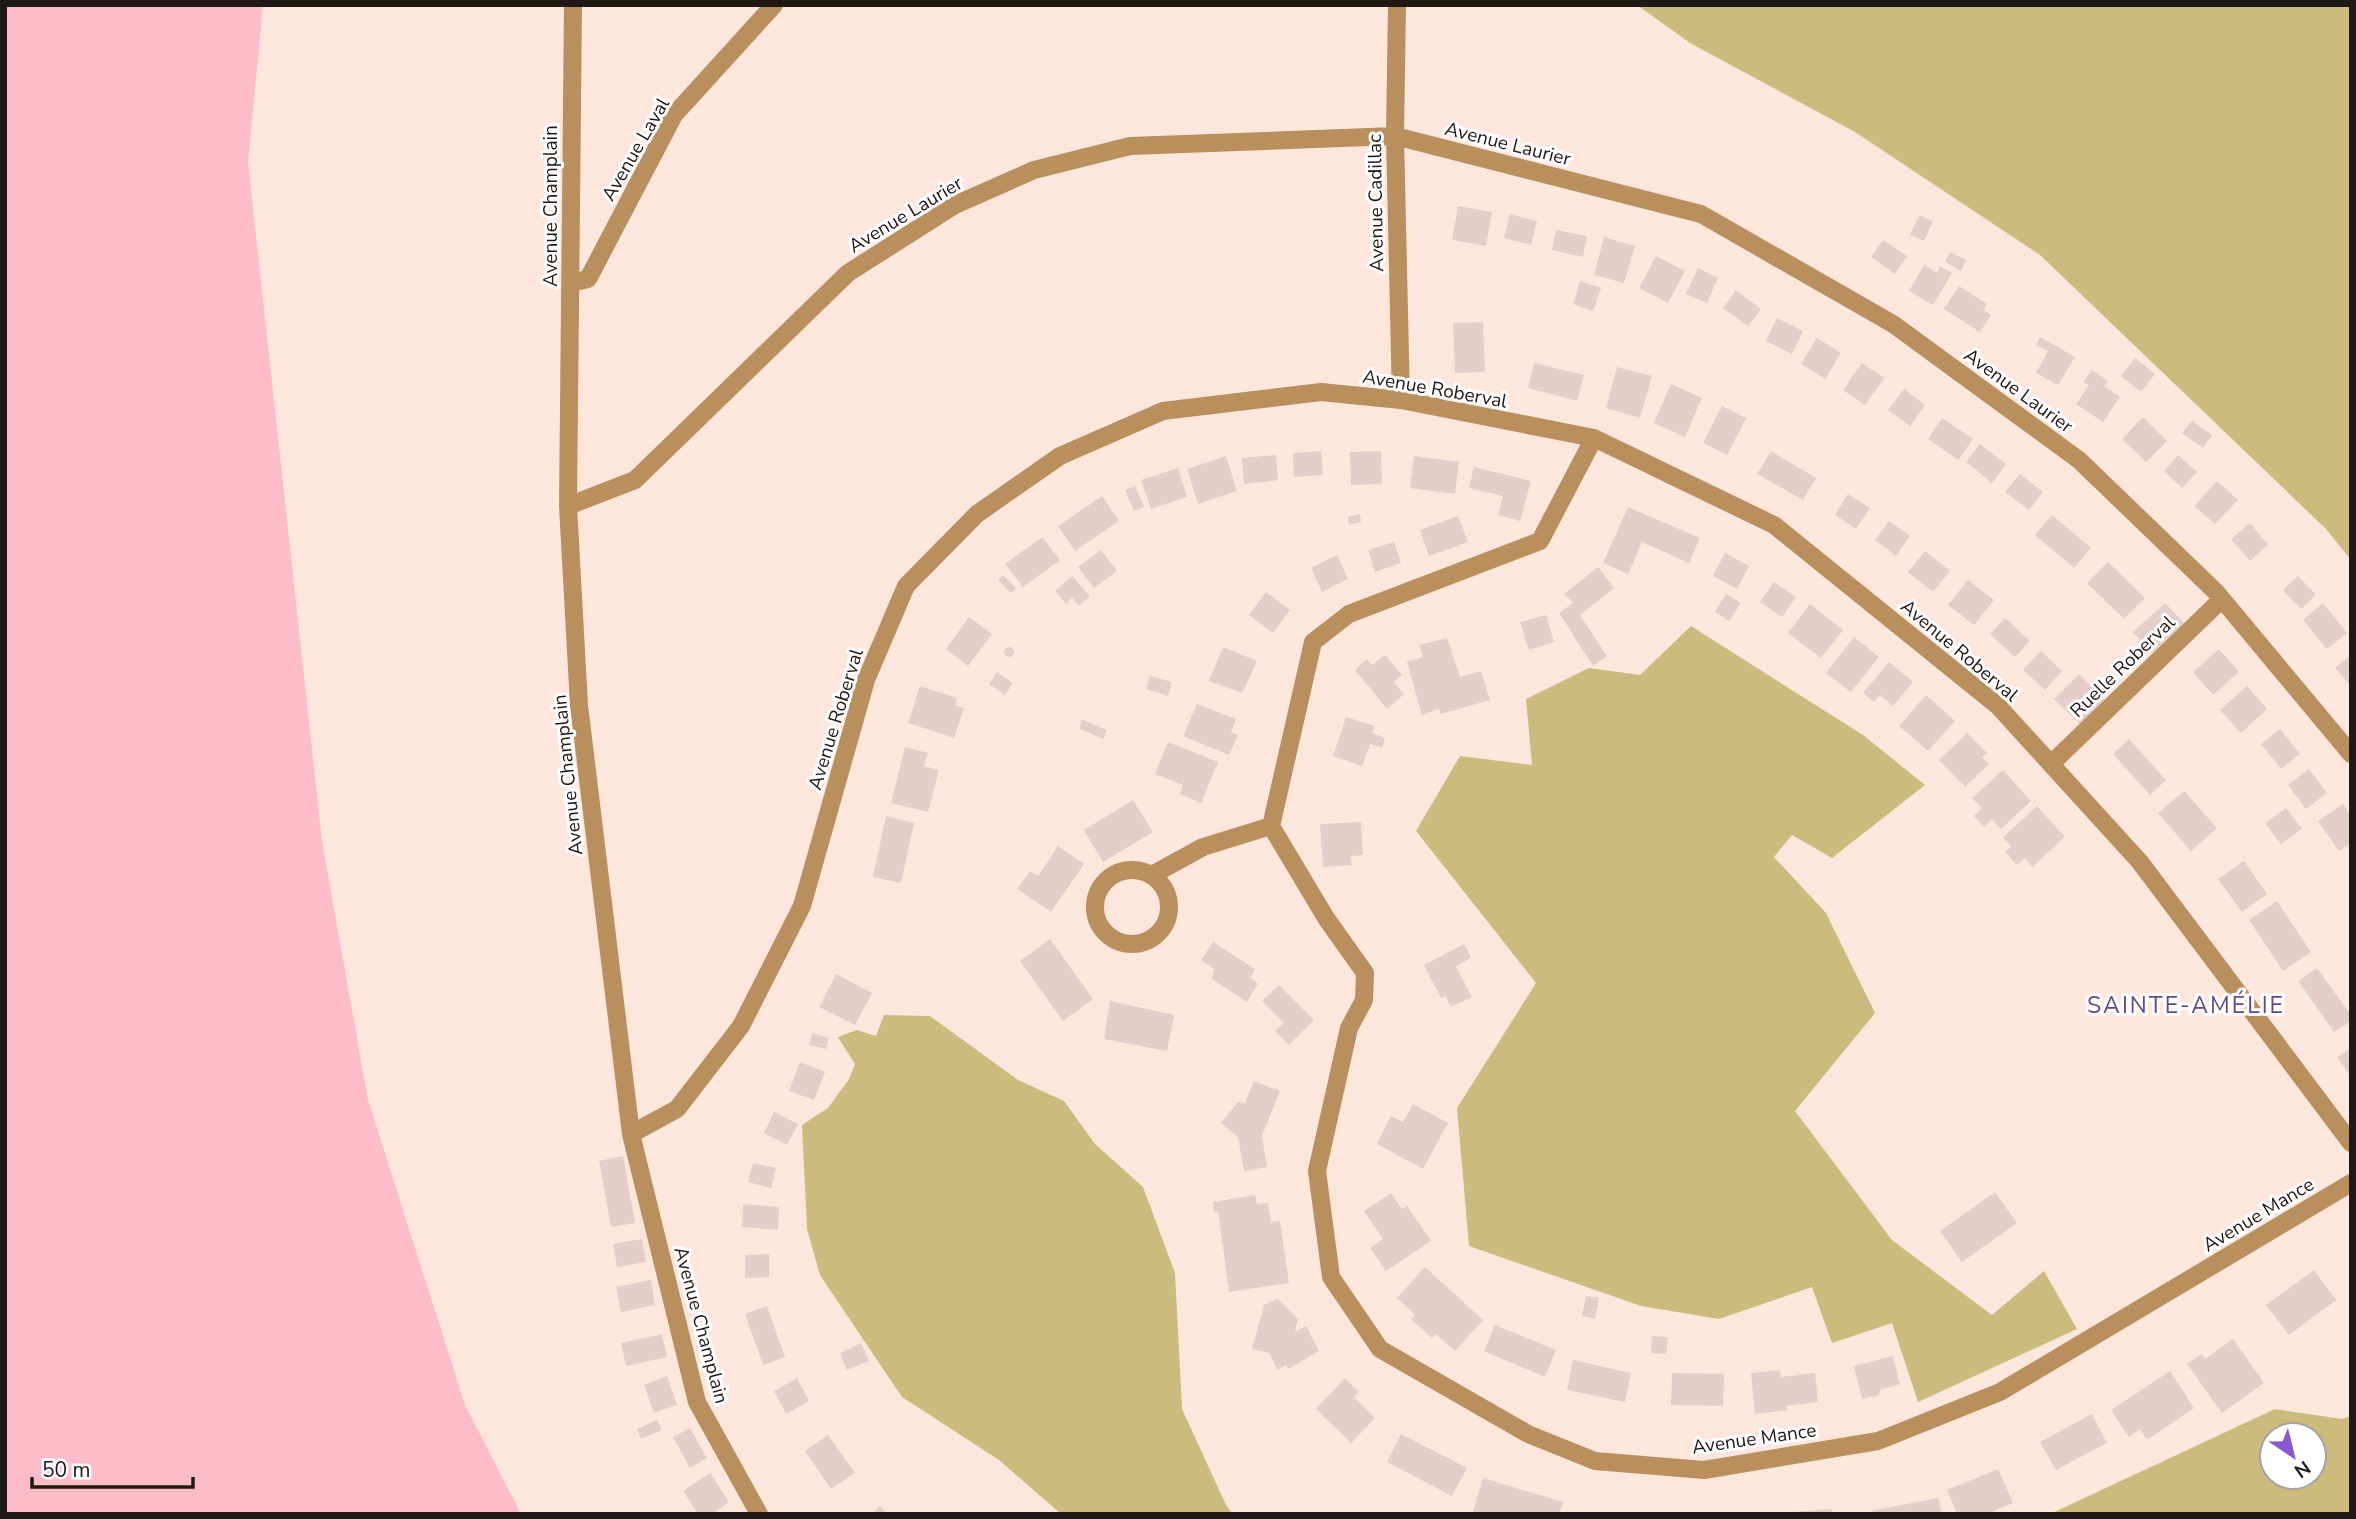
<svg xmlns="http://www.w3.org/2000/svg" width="2356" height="1519" viewBox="0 0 2356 1519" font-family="'Nunito Sans',sans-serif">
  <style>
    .green { fill: #cdba7d; fill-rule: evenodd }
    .water { fill: #fdbcc9 }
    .building { fill: #e5cdc9 }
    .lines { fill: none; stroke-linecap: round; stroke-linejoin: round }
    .minor { stroke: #b98f5d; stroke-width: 18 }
    .labels { text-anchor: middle; stroke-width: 6; stroke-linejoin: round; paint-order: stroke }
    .street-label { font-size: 19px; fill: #201815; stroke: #fff }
    .quarter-label { font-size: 23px; letter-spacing: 2px; fill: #614987; stroke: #fff }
  </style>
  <rect width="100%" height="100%" fill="#fde7dc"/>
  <path class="green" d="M1637 5H2351V560L2326 529 2040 255 1855 132 1690 43Z
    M1691 626 1863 735 1925 785 1832 858 1792 835 1774 857 1826 913 1875 1013 1795 1111 1892 1240 1992 1315 2044 1271 2077 1329 1918 1402 1892 1323 1832 1343 1812 1287 1719 1319 1641 1306 1469 1246 1457 1108 1536 983 1416 831 1460 756 1532 765 1526 699 1589 668 1640 675Z
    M884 1015 930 1016 1018 1080 1064 1101 1095 1144 1143 1187 1175 1273 1182 1409 1226 1505 1233 1514H1061L999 1460 902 1397 820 1275 807 1229 802 1125 828 1108 849 1079 855 1064 838 1037 857 1030 876 1036Z
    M2275 1409 2342 1419 2351 1416V1513L2050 1514ZM2314 1435V1477H2272V1435Z"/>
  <path class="water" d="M5 5H263L248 162 322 841 368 1100 465 1405 521 1514H5Z"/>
  <path class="building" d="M1458 206 1492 212 1486 246 1452 240Z
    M1510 214 1537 221 1531 245 1504 238Z
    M1919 215 1933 221 1924 241 1910 235Z
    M1556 230 1587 236 1583 257 1552 250Z
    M1604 237 1635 246 1624 283 1594 275Z
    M1883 240 1907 256 1895 274 1871 257Z
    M1950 252 1966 260 1961 271 1945 262Z
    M1656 256 1685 271 1668 303 1639 288Z
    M1924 265 1937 273 1940 266 1952 273 1933 305 1909 291Z
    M1698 268 1718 278 1707 303 1686 294Z
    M1580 281 1601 288 1593 311 1573 304Z
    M1959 286 1987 304 1983 310 1991 315 1980 332 1944 309Z
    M1736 290 1761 309 1748 326 1723 308Z
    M1777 318 1803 331 1792 354 1766 341Z
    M1483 322 1485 372 1455 373 1453 323Z
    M2040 337 2075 357 2058 385 2036 373 2048 351 2036 345Z
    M1817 338 1841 353 1825 379 1801 364Z
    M2135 358 2155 374 2141 392 2121 376Z
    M1534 363 1584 375 1577 401 1528 388Z
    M1862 363 1884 378 1865 405 1843 390Z
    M1617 367 1652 376 1640 418 1606 408Z
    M2092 370 2108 381 2104 386 2120 397 2103 422 2076 404 2089 385 2083 382Z
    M1671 384 1702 398 1685 437 1654 423Z
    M1904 389 1925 405 1910 426 1888 410Z
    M1722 406 1746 418 1727 455 1703 443Z
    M2143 417 2167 441 2146 462 2122 439Z
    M1942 418 1973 439 1958 460 1928 439Z
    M2192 421 2212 435 2203 448 2182 433Z
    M1980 444 2006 464 1992 483 1966 462Z
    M1321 451 1323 475 1294 477 1293 453Z
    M1381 451 1382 484 1351 485 1350 452Z
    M1771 451 1816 478 1803 500 1757 474Z
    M1276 455 1278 480 1244 484 1242 458Z
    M2178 455 2197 472 2182 488 2164 471Z
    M1226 456 1237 491 1198 504 1187 469Z
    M1414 456 1459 462 1455 494 1410 488Z
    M1474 467 1531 481 1520 521 1498 515 1503 496 1469 488Z
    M1178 468 1187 497 1151 509 1141 480Z
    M2020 474 2043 492 2029 510 2005 492Z
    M2217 481 2238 500 2215 524 2194 506Z
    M1135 486 1144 507 1134 511 1125 490Z
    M1848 494 1870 508 1856 529 1835 515Z
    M1102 496 1119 521 1075 551 1058 526Z
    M1628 507 1700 538 1689 563 1642 542 1628 574 1603 563Z
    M1360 514 1361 522 1349 525 1348 517Z
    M2052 515 2091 548 2074 568 2035 535Z
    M1458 516 1468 542 1429 556 1420 530Z
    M1889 521 1910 536 1896 556 1875 540Z
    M2250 523 2268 545 2250 561 2231 539Z
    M1042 537 1060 560 1023 587 1005 564Z
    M1394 542 1401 563 1375 572 1368 550Z
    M1101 550 1117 571 1094 588 1078 567Z
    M1925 551 1950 571 1933 592 1908 572Z
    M1725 553 1749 566 1737 589 1713 576Z
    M1337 555 1348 579 1322 592 1311 568Z
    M2108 562 2145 598 2124 619 2087 583Z
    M1598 567 1614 588 1580 615 1607 656 1593 666 1559 613 1573 603 1564 594Z
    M1003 575 1016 588 1011 593 998 580Z
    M1072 576 1090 596 1079 606 1072 598 1066 604 1055 591Z
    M2298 576 2316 595 2301 609 2283 590Z
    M1968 580 1994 600 1974 625 1948 605Z
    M1774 582 1796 597 1782 617 1760 602Z
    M1266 592 1290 610 1273 633 1249 615Z
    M1726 594 1741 603 1729 621 1715 612Z
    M2165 603 2184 623 2152 653 2133 632Z
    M2323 603 2347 633 2327 649 2303 620Z
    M1810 604 1843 630 1821 658 1788 633Z
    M1546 615 1554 642 1529 650 1520 622Z
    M969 617 992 634 968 666 946 649Z
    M2005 618 2030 641 2015 657 1990 634Z
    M1854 637 1879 657 1851 692 1826 673Z
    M1447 638 1460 677 1481 671 1490 700 1441 714 1439 709 1422 715 1407 662 1423 657 1419 645Z
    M1223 647 1257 661 1242 693 1209 681Z
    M1004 652a5 5 0 1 1 10 0a5 5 0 1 1-10 0Z
    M2219 649 2239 672 2213 695 2193 672Z
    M2041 651 2062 671 2045 690 2023 670Z
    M1385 655 1402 675 1394 682 1404 694 1387 709 1355 670 1367 659 1372 665Z
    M2351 655V686L2335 668Z
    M1889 662 1913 682 1893 706 1880 695 1874 702 1863 693Z
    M997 672 1013 683 1005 695 989 684Z
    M2079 674 2108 704 2084 728 2054 699Z
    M1150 676 1172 682 1168 696 1146 689Z
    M920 686 957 698 955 705 964 708 954 738 908 723Z
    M2247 686 2267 709 2241 733 2220 710Z
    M1926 695 1955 721 1928 751 1899 726Z
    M1197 704 1236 719 1231 732 1238 735 1229 755 1183 736Z
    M1346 717 1375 726 1372 733 1385 738 1382 748 1370 744 1362 766 1333 756Z
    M1081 719 1107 730 1103 739 1080 729Z
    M2280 729 2300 754 2281 769 2261 744Z
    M1967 733 1987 753 1982 757 1989 764 1965 787 1939 760Z
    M2129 739 2166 780 2150 795 2113 754Z
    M1168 742 1218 762 1201 803 1180 794 1183 785 1155 774Z
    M905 747 928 753 924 766 939 770 928 812 891 803Z
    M2309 769 2327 793 2306 809 2288 785Z
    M2003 770 2031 801 2001 829 1992 819 1984 827 1974 816 1982 808 1972 798Z
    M2184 791 2217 828 2191 851 2158 813Z
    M1133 800 1153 832 1103 862 1084 830Z
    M2343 804 2351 816V843L2339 851 2318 821Z
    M2037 806 2065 837 2032 867 2025 858 2017 865 2005 852 2011 847 2003 837Z
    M2286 808 2302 829 2281 844 2265 823Z
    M886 816 914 823 901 883 873 877Z
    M1361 822 1363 855 1351 856 1352 865 1323 867 1320 824Z
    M1058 846 1084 864 1051 912 1017 889 1030 871 1038 876Z
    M2244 861 2267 894 2242 912 2218 879Z
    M2277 901 2311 952 2283 971 2249 920Z
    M1050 939 1093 999 1063 1021 1020 961Z
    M1213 942 1255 969 1250 978 1258 984 1247 1002 1212 979 1214 969 1201 960Z
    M1464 944 1471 958 1456 966 1472 997 1451 1007 1445 996 1441 998 1424 965Z
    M2317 968 2351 1015V1021L2334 1032 2298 981Z
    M836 974 872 993 855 1025 819 1007Z
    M1279 985 1314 1020 1289 1045 1275 1031 1284 1023 1262 1001Z
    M1110 1001 1174 1015 1167 1051 1104 1039Z
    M812 1033 829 1038 826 1049 809 1045Z
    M2351 1048V1077L2337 1057Z
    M800 1062 825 1072 814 1100 789 1091Z
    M1254 1081 1280 1091 1262 1136 1267 1167 1244 1171 1238 1137 1221 1123 1238 1102 1245 1103Z
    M1413 1104 1448 1123 1423 1169 1377 1144 1391 1116 1403 1122Z
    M774 1112 798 1124 787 1145 764 1133Z
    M623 1156 635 1223 611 1227 599 1161Z
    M753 1163 776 1168 771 1188 748 1182Z
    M1995 1192 2017 1223 1962 1262 1940 1231Z
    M1391 1193 1402 1209 1407 1206 1431 1241 1386 1271 1370 1248 1383 1239 1364 1211Z
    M1255 1195 1257 1204 1268 1203 1271 1222 1280 1221 1289 1283 1229 1292 1218 1211 1214 1212 1213 1202Z
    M743 1204 779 1207 778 1230 742 1227Z
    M642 1239 646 1262 617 1267 613 1244Z
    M769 1254V1277L745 1278V1255Z
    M1425 1267 1483 1320 1455 1351 1436 1334 1432 1338 1411 1319 1415 1315 1397 1298Z
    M2314 1270 2336 1300 2289 1335 2266 1305Z
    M651 1280 655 1305 621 1312 616 1287Z
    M1586 1296 1599 1298 1595 1319 1582 1316Z
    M1278 1299 1298 1319 1295 1332 1306 1326 1319 1351 1288 1369 1286 1365 1278 1370 1269 1353 1252 1349 1264 1305Z
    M767 1306 785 1357 763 1365 745 1314Z
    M1495 1325 1556 1350 1545 1377 1484 1351Z
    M662 1334 667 1357 626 1366 621 1343Z
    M1652 1336 1668 1337 1666 1354 1651 1353Z
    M2233 1339 2264 1383 2222 1413 2187 1364 2202 1354 2205 1359Z
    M861 1343 869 1361 847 1370 840 1353Z
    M1893 1356 1900 1384 1880 1390 1879 1395 1862 1399 1854 1366Z
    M1573 1360 1631 1373 1625 1402 1567 1390Z
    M1780 1370 1781 1377 1815 1373 1818 1402 1786 1406 1787 1410 1755 1414 1751 1373Z
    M2170 1371 2194 1408 2147 1440 2140 1429 2129 1437 2111 1410Z
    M1672 1373 1724 1374 1723 1406 1671 1405Z
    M667 1376 677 1405 654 1413 644 1385Z
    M797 1378 809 1401 786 1414 774 1391Z
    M1345 1378 1359 1392 1354 1397 1375 1418 1351 1443 1316 1409Z
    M2092 1414 2107 1443 2056 1470 2040 1442Z
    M657 1420 662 1430 641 1439 637 1429Z
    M690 1428 707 1458 690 1468 673 1437Z
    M1401 1434 1467 1468 1452 1496 1387 1462Z
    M828 1435 855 1473 831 1489 805 1451Z
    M1998 1469 2013 1503 1987 1514H1957L1947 1490Z
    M710 1473 729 1502 712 1514H698L683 1491Z
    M1483 1478 1563 1502 1559 1514H1472Z
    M1938 1498 1942 1514H1872L1871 1511Z
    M880 1506 887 1514H872Z
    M1832 1509V1514H1792V1512Z"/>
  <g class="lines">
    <path class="minor" d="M573 5 568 506 579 705 631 1134 697 1402 759 1514
      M1397 5 1395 136 1401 400
      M571 283 588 279 674 115 774 5
      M568 506 635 480 848 273 955 205 1034 170 1130 146 1395 136 1701 214 1893 324 2079 460 2216 592 2351 754
      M2051 764 2222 599
      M1271 826 1326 918 1365 973 1364 1000 1349 1028 1317 1171 1331 1277 1380 1349 1528 1434 1595 1461 1704 1470 1878 1441 2000 1392 2351 1183
      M1095 907a37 37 0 1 1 74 0a37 37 0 1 1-74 0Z
      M1152 875 1203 847 1271 826 1313 642 1349 614 1540 541 1594 438
      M631 1134 677 1109 741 1026 802 906 866 680 906 586 977 514 1060 456 1163 411 1321 392 1401 400 1594 438 1774 525 1998 706 2140 862 2351 1143"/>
  </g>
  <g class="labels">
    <g class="street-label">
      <text transform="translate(1508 143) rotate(14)" y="7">Avenue Laurier</text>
      <text transform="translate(635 149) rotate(-60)" y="7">Avenue Laval</text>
      <text transform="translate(1375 203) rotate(-91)" y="7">Avenue Cadillac</text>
      <text transform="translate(550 206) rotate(-90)" y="7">Avenue Champlain</text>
      <text transform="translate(905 214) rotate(-31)" y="7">Avenue Laurier</text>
      <text transform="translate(1435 388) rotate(10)" y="7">Avenue Roberval</text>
      <text transform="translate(2019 390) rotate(36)" y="7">Avenue Laurier</text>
      <text transform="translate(1960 650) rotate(40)" y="7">Avenue Roberval</text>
      <text transform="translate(2122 666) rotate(-44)" y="7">Ruelle Roberval</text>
      <text transform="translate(835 719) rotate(-73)" y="7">Avenue Roberval</text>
      <text transform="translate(567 775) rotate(-96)" y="7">Avenue Champlain</text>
      <text transform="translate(2258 1214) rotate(-31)" y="7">Avenue Mance</text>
      <text transform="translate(702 1325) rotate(75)" y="7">Avenue Champlain</text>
      <text transform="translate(1754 1438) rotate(-8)" y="7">Avenue Mance</text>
    </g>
    <g class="quarter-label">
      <text x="2186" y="1013">SAINTE-AMÉLIE</text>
    </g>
  </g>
  <rect width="2356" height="1519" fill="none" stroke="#201815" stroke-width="14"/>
  <g transform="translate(2293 1456) rotate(145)"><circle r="33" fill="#ffffff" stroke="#a6a3a1" stroke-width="2"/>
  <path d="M0-5L12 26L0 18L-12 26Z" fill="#8b57d0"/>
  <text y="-10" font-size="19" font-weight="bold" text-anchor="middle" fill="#201815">N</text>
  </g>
  <path d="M32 1477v10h161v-10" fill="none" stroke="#201815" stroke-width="3.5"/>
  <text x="42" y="1477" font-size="21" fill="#201815" stroke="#ffffff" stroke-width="5" paint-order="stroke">50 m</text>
</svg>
